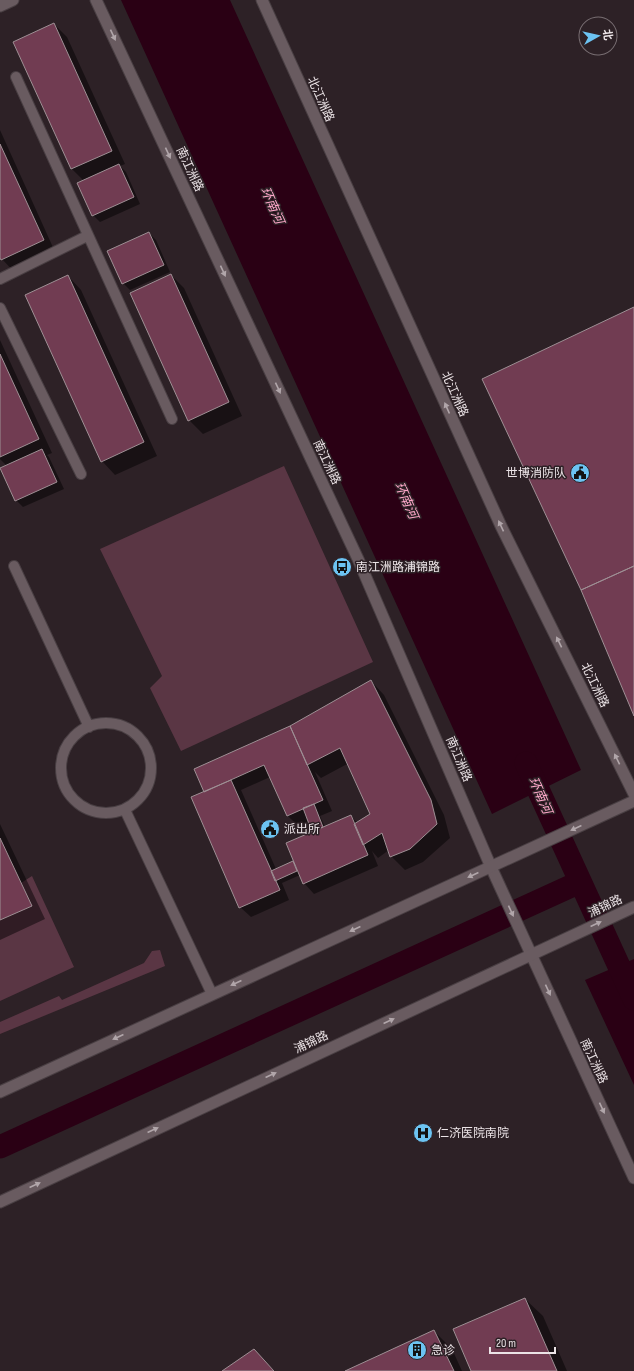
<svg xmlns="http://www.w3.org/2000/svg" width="634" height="1371" viewBox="0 0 634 1371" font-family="'Sofia Sans Condensed','Noto Sans SC',sans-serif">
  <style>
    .green { fill: #5a3644 }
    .water { fill: #2a0014 }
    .shadow { fill: #0007; fill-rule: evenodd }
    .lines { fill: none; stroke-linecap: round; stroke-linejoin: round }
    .canal { stroke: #2a0014; stroke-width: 23 }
    .building { fill: #713c52; stroke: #9e8f94 }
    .service-casing { stroke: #493f43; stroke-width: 12 }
    .minor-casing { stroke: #493f43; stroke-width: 13 }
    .secondary-casing { stroke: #493f43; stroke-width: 13 }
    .service { stroke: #695b60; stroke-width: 10 }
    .minor { stroke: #695b60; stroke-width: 11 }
    .secondary { stroke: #695b60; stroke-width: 11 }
    .oneway { fill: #b1a6aa }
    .labels { text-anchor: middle; stroke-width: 3; stroke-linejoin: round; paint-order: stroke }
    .street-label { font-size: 12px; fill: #ece4e7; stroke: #2d2126 }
    .poi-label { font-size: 12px; fill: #ece4e7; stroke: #2d2126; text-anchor: start }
    .water-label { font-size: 13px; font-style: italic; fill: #ffa8ca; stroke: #2d2126 }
  </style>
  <rect width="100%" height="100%" fill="#2d2126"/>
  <path class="green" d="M284 466 373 662 181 751 150 688 162 676 100 549Z
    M32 876 74 967 0 1001V920L32 906 21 883Z
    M160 950 165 966 0 1034V1022L59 996 62 1000 144 963 152 951Z"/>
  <path class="water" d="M121 0H230L581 770 492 814Z
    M634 959V1085L585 980Z"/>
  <path class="shadow" d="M54 24 67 37 125 164 120 166 126 172 140 204 100 222 93 215 84 181 72 169 14 42Z
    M0 130 56 254 15 273 2 259 0 256Z
    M149 233 156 240 170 272 130 290 123 283Z
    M171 275 184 288 242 416 203 434 189 420Z
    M68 276 81 290 157 456 115 475 102 461Z
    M0 340 52 453 47 455 49 457 64 489 23 507 16 500 7 466 0 459Z
    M371 681 384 695 444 815 450 838 423 862 405 870 391 856 389 850 378 858 372 851 378 866 314 894 304 883 300 875 282 883 289 900 251 917 240 907 205 792 291 727ZM349 763 372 814 358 823 350 816 325 827 320 816 332 811 315 772 321 778ZM270 777 304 809 288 816 298 826 309 821 313 833 296 866 293 862 276 869 241 790Z
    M0 824 45 919 0 940Z
    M525 1299 543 1316 567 1371H472Z
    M434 1331 452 1349 462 1371H347Z
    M254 1350 275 1371H224Z"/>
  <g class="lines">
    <path class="canal" d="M526 763 634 999
      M0 1147 580 882"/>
  </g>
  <path class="building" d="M54 23 112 151 71 169 13 42Z
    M0 144 44 240 1 260 0 258Z
    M119 164 134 197 92 216 77 183Z
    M149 232 164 265 122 284 107 251Z
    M171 274 229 402 188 421 130 293Z
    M68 275 144 442 101 462 25 295Z
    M634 307V566L581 590 482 379Z
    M0 354 39 439 0 457Z
    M42 449 57 482 15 501 0 468Z
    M634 566V716L581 590Z
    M371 680 431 800 437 824 410 849 390 857 382 833 363 845 354 824 370 814 340 748 307 765 290 726Z
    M290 726 323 800 287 816 264 765 204 792 194 769Z
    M231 780 280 890 239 908 191 797Z
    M314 804 323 827 312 832 303 808Z
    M351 815 368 855 303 884 286 843Z
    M0 838 32 906 0 920Z
    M293 861 297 871 275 881 271 871Z
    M525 1298 557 1371H471L453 1329Z
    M434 1330 454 1371H345Z
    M254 1349 274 1371H222Z"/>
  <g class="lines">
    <g class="service-casing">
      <path id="service" d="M16 77 172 419
        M0 279 87 236
        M0 308 81 474
        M14 566 89 727
        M61 768a45 45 0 1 1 90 0a45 45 0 1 1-90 0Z
        M125 810 212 994"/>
    </g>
    <g class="minor-casing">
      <path id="minor" d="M96 0 358 559 491 867 634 1178
        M262 0 501 526 634 794
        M0 6 13 0"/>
    </g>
    <g class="secondary-casing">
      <path id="secondary" d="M0 1092 634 801
        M0 1202 634 907"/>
    </g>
    <use href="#service" class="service"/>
    <use href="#minor" class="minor"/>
    <use href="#secondary" class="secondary"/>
  </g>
  <defs><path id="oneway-solid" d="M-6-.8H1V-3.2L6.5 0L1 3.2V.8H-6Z"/></defs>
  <g class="oneway">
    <use href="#oneway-solid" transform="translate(113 35) rotate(65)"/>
    <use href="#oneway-solid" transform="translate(168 153) rotate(65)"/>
    <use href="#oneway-solid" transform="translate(223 271) rotate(65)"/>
    <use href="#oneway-solid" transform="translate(278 388) rotate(65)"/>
    <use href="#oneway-solid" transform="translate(447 408) rotate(-114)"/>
    <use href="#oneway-solid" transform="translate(501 526) rotate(-115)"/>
    <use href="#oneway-solid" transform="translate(559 642) rotate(-116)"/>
    <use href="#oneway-solid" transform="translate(617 759) rotate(-116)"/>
    <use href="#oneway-solid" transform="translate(576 828) rotate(155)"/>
    <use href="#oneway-solid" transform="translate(473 875) rotate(155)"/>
    <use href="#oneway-solid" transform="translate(511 911) rotate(65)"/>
    <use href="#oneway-solid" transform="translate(596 924) rotate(-25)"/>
    <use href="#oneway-solid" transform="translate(355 929) rotate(155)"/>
    <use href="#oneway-solid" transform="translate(236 983) rotate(155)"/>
    <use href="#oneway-solid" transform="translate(548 990) rotate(65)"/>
    <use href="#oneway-solid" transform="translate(389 1021) rotate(-25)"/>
    <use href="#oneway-solid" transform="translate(118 1037) rotate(155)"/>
    <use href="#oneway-solid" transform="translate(271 1075) rotate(-25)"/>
    <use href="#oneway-solid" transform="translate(602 1108) rotate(65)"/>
    <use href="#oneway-solid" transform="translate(153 1130) rotate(-25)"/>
    <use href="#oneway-solid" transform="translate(35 1185) rotate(-25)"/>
  </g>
  <defs>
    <g id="civic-disc" transform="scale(1)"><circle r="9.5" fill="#6cc3f2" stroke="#2d2126"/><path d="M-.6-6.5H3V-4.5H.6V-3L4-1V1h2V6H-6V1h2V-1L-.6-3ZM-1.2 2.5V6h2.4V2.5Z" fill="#111"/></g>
    <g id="bus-disc" transform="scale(1)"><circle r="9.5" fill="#6cc3f2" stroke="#2d2126"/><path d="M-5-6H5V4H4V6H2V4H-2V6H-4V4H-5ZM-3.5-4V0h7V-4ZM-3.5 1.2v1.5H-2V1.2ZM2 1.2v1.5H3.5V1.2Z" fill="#111"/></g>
    <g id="hospital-disc" transform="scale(1)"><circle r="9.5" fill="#6cc3f2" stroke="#2d2126"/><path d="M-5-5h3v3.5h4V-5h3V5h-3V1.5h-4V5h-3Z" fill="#111"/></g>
    <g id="building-disc" transform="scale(1)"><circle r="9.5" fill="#6cc3f2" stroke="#2d2126"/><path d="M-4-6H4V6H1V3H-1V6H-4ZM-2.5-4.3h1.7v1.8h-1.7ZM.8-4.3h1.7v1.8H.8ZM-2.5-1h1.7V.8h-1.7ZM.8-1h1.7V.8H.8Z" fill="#111"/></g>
  </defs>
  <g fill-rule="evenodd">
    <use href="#civic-disc" x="580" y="473"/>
    <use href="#bus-disc" x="342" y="567"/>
    <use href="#civic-disc" x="270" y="829"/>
    <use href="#hospital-disc" x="423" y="1133"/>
    <use href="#building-disc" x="417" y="1350"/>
  </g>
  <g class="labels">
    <g class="street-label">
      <text transform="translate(321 99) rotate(66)" y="4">北江洲路</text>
      <text transform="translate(190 169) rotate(65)" y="4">南江洲路</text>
      <text transform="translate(455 394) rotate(66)" y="4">北江洲路</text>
      <text transform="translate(327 462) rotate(65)" y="4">南江洲路</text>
      <text transform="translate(595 685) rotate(64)" y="4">北江洲路</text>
      <text transform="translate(459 759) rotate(67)" y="4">南江洲路</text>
      <text transform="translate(605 906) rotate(-25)" y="4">浦锦路</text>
      <text transform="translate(311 1042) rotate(-25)" y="4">浦锦路</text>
      <text transform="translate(594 1061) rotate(65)" y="4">南江洲路</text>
    </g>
    <g class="poi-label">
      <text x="566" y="477" text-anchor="end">世博消防队</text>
      <text x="356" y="571">南江洲路浦锦路</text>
      <text x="284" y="833">派出所</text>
      <text x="437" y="1137">仁济医院南院</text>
      <text x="431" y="1354">急诊</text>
    </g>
    <g class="water-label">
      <text transform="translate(273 205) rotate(66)" y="5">环南河</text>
      <text transform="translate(407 500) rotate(66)" y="5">环南河</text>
      <text transform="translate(541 795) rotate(66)" y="5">环南河</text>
    </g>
  </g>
  <g transform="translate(598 36) rotate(82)"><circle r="19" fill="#2d2126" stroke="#796f73"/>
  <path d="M0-3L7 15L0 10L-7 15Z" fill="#6cc3f2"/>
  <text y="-6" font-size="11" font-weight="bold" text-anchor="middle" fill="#ece4e7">北</text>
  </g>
  <path d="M490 1347v6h65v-6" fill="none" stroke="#ece4e7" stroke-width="2"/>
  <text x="496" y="1347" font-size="12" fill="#ece4e7" stroke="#2d2126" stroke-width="3" paint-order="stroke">20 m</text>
</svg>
